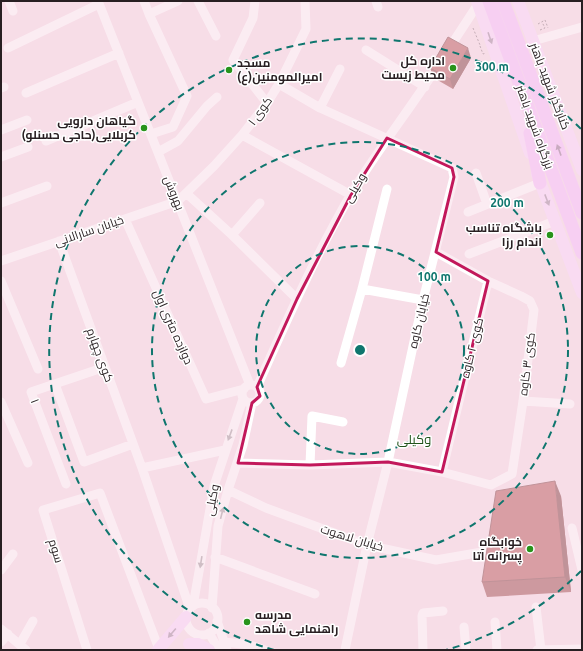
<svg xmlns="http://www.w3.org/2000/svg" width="583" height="651" viewBox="0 0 583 651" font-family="Ubuntu,Cairo,sans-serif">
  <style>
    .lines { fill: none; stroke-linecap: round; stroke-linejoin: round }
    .path { stroke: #86757b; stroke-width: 1; stroke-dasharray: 2 2; stroke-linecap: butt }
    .minor { stroke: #fff; stroke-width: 9 }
    .major { stroke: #fad9ff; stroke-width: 12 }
    .highway { stroke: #f7bfff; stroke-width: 13 }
    .wall { fill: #9a4747 }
    .shaded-wall { fill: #7d3a3a }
    .building { fill: #b35353; stroke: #7d3a3a }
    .oneway { fill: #9c859c }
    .oneway2 { fill: #906f90 }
    .oneway3 { fill: #9e9a9c }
    .marked { fill: none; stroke: #c2185b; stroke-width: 3; stroke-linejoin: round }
    .ring { fill: none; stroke: #0f766e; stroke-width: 2; stroke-dasharray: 7 5 }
    .poi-dot { fill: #28931b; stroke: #fff; stroke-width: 1.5 }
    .labels { text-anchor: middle; stroke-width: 3; stroke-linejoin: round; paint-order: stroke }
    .poi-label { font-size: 12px; font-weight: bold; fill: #281f22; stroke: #fff; text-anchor: end }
    .street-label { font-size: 12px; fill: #281f22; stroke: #fff }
    .neighbourhood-label { font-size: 13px; fill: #22531c; stroke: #fff }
    .centre { fill: #0f766e; stroke: #fff; stroke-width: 2 }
    .ring-label { font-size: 12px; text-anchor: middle; font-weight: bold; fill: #0f766e; stroke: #fff; stroke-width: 3; stroke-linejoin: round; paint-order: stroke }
  </style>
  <rect width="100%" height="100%" fill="#f7dde7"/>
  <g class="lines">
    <path class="path" d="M538 24 545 20 548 28
      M473 28 480 45
      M540 30 545 28 542 22
      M480 46 483 54 486 53"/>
    <path class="minor" d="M9 1 13 11
      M98 1 250 385
      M144 1 149 14 178 1
      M198 1 216 36
      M255 1 253 18 233 60 267 103
      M376 1 378 7
      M149 14 187 96 173 127 151 134
      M533 41 582 27
      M8 48 99 4
      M366 50 425 87
      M448 50 478 4
      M279 84 320 108 452 168 454 177 423 300 388 462 367 545 345 650
      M1 88 4 87
      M26 93 119 53
      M320 108 340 69
      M1 130 27 120
      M242 135 351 195
      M46 141 138 102
      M158 152 178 141 207 106 217 97
      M1 157 28 147
      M476 173 487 204
      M186 193 232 235 297 299
      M1 203 47 186
      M468 212 540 183
      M125 219 206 399 244 389
      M232 235 260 203
      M59 241 142 468 190 609
      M436 252 488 281 442 472
      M469 254 555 221
      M1 261 178 201 214 166 242 135 267 103 279 84 306 29 305 1
      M1 281 38 369
      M362 289 423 300
      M341 363 362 289 387 189
      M55 384 84 462 133 444
      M242 394a9 9 0 1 1 18 0a9 9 0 1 1-18 0Z
      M257 387C286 322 315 256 351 194 378 149 411 108 439 64
      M523 401 570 404
      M1 402 28 463
      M238 463 310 465 388 462 442 472 491 485 512 474 523 401 534 310 530 301 521 296 488 281
      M310 465 312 416 343 422
      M142 468 225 450
      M66 484 31 392 105 367
      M228 490 266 508 367 545 436 560 482 552
      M572 528 582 570
      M215 557 315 594
      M1 570 13 554
      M186 619a16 16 0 1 1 32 0a16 16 0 1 1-32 0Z
      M193 606 214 486 243 399
      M536 607 541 650
      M212 608 218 526 228 490 243 445 252 403
      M217 621 227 650
      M495 622 497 650
      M464 627 466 650
      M1 629 26 650
      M209 633 219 650
      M1 642 8 634
      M224 642 250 645 265 650
      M20 644 33 621
      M87 650 43 510 100 493 159 649
      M423 650 422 616 423 613 443 611
      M537 650 582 649"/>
    <path class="major" d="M477 1 530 153
      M518 1 582 170
      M537 174 582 293
      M189 644H198L209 650
      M158 650 186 617"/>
    <path class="highway" d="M489 1 582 253
      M503 1 582 213
      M530 133 540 183"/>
  </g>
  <path class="wall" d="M471 58 453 89 434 78 430 68Z
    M561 496 571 592 487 597 482 582Z"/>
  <path class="shaded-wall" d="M468 48 471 58 453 89 450 79Z
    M555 481 561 496 571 592 565 577Z"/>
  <path class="building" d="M448 37 468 48 450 79 430 68Z
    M555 481 565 577 482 582 496 491Z"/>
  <defs><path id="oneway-solid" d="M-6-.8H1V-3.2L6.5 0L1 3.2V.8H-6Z"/></defs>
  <g class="oneway">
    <use href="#oneway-solid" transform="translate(490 38) rotate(71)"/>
    <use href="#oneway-solid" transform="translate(547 200) rotate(69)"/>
    <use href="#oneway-solid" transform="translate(172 633) rotate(130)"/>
  </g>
  <use class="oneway2" href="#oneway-solid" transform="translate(559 150) rotate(-110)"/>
  <g class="oneway3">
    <use href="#oneway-solid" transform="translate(230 435) rotate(110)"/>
    <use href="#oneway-solid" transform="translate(222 513) rotate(-76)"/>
    <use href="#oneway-solid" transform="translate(201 562) rotate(99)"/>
  </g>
  <path d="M0 0H583V651H0ZM387 138 452 168 454 177 436 252 488 281 442 472 388 462 310 465 238 463 252 403 260 396 257 387 297 299 351 195Z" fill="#f7dde7" fill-opacity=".55" fill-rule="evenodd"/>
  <path class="marked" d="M387 138 452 168 454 177 436 252 488 281 442 472 388 462 310 465 238 463 252 403 260 396 257 387 297 299 351 195Z"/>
  <g class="ring">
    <circle cx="360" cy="350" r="104"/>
    <circle cx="360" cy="350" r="208"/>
    <path d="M581 571A312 312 0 0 1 446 650M274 650A312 312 0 1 1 581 129"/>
  </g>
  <g class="poi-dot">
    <circle cx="453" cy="68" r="4"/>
    <circle cx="229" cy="70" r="4"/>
    <circle cx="144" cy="128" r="4"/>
    <circle cx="550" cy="235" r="4"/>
    <circle cx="530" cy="549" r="4"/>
    <circle cx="247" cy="622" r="4"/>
  </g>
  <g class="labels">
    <g class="poi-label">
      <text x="445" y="65">اداره کل<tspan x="445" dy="14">محیط زیست</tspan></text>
      <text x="237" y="67" text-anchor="start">مسجد<tspan x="237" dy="14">امیرالمومنین(ع)</tspan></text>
      <text x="136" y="125">گیاهان دارویی<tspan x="136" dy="14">کربلایی(حاجی حسنلو)</tspan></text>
      <text x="542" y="232">باشگاه تناسب<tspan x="542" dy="14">اندام رزا</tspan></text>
      <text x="522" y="546">خوابگاه<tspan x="522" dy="14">پسرانه آتا</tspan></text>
      <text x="255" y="619" text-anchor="start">مدرسه<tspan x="255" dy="14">راهنمایی شاهد</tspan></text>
    </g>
    <g class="street-label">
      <text transform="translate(550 86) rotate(69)" y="4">کنارگذر شهید باهنر</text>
      <text transform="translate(260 111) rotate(-54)" y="4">کوی ۱</text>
      <text transform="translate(535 127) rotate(70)" y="4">بزرگراه شهید باهنر</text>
      <text transform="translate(355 188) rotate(-60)" y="4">وکیلی</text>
      <text transform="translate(174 193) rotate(68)" y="4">بهروش</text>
      <text transform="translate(89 231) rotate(-19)" y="4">خیابان سارالانی</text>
      <text transform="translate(419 321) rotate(-77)" y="4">خیابان کاوه</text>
      <text transform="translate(173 327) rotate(66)" y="4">دوازده متری اول</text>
      <text transform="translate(472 348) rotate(-76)" y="4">کوی ۲ کاوه</text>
      <text transform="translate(100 355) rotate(70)" y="4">کوی چهارم</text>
      <text transform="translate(527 364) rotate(-83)" y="4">کوی ۳ کاوه</text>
      <text transform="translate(35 401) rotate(69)" y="4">۱</text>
      <text transform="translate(212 500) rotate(-79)" y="4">وکیلی</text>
      <text transform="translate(352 538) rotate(17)" y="4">خیابان لاهوت</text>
      <text transform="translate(56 551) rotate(73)" y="4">سوم</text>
    </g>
    <g class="neighbourhood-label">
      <text x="414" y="444">وکیلی</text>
    </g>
  </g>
  <circle cx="360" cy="350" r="6" class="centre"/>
  <g class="ring-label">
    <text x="492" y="71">300 m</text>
    <text x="507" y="207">200 m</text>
    <text x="434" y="281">100 m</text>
  </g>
  <rect width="583" height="651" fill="none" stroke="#281f22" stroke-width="4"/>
</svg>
